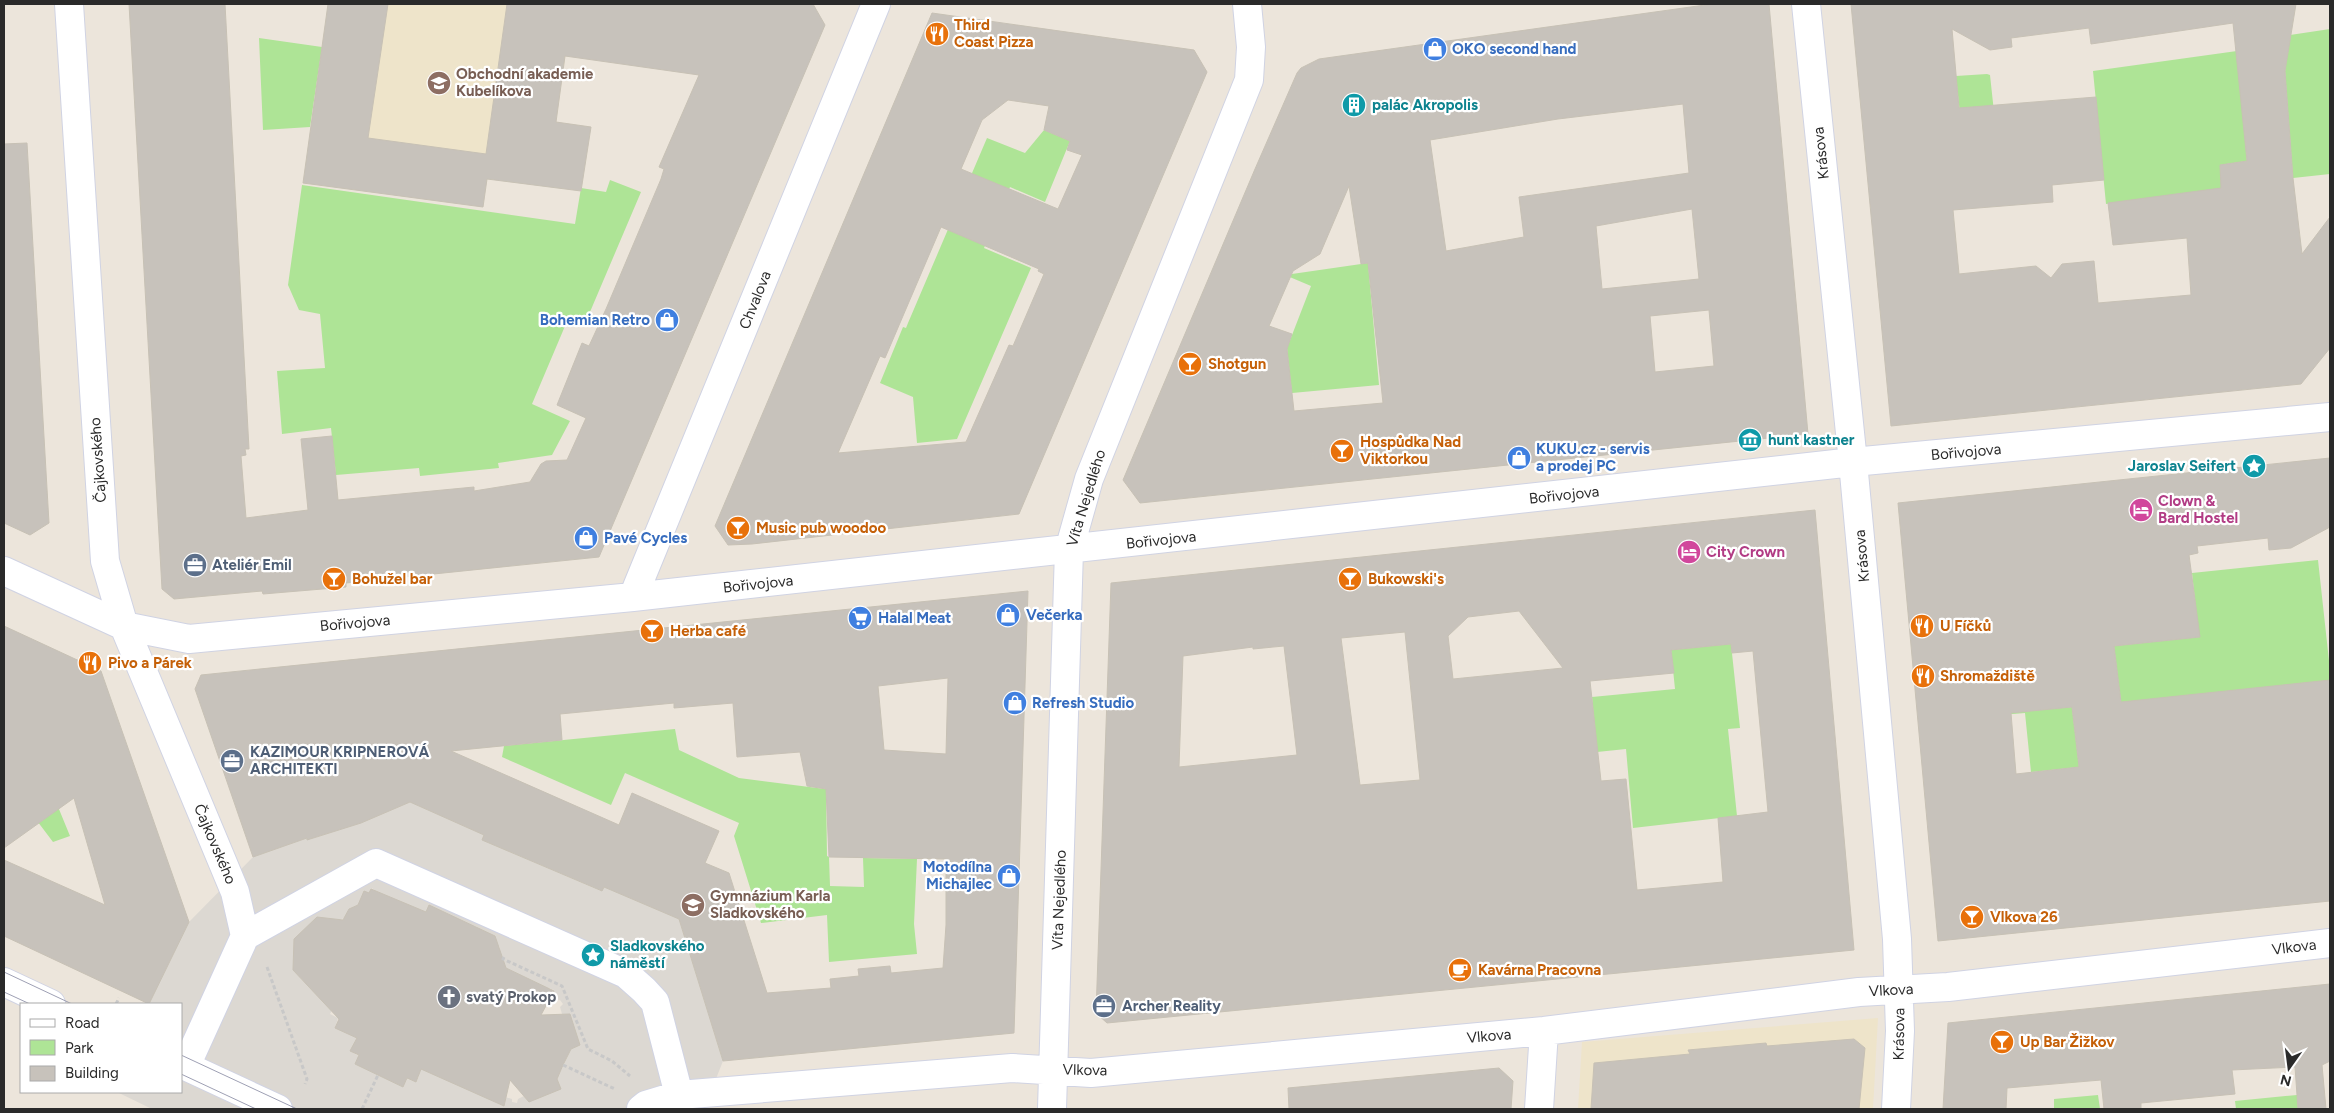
<svg xmlns="http://www.w3.org/2000/svg" width="2334" height="1113" viewBox="0 0 2334 1113" font-family="Figtree,sans-serif">
  <style>
    .education { fill: #eee4ca }
    .green { fill: #aee496 }
    .plaza { fill: #dcd8d2; fill-rule: evenodd }
    .building { fill: #c7c2bb; stroke: #c7c1b5; fill-rule: evenodd }
    .lines { fill: none; stroke-linecap: round; stroke-linejoin: round }
    .street-casing { stroke: #d0d3e3; stroke-width: 30 }
    .secondary-casing { stroke: #d0d3e3; stroke-width: 30 }
    .path { stroke: #c8c8c8; stroke-width: 3; stroke-dasharray: 4 2.5; stroke-linecap: butt }
    .street { stroke: #fff; stroke-width: 28 }
    .secondary { stroke: #fff; stroke-width: 28 }
    .tram { stroke: #9ea0b4; stroke-width: 1 }
    .labels { text-anchor: middle; stroke-width: 4.5; stroke-linejoin: round; paint-order: stroke }
    .food-label { font-size: 15px; font-weight: bold; fill: #c56008; stroke: #fff; text-anchor: start }
    .shop-label { font-size: 15px; font-weight: bold; fill: #366cbe; stroke: #fff; text-anchor: start }
    .education-label { font-size: 15px; font-weight: bold; fill: #785e54; stroke: #fff; text-anchor: start }
    .culture-label { font-size: 15px; font-weight: bold; fill: #0d838f; stroke: #fff; text-anchor: start }
    .street-label { font-size: 15px; fill: #2a2a2a; stroke: #fff }
    .hotel-label { font-size: 15px; font-weight: bold; fill: #b23c85; stroke: #fff; text-anchor: start }
    .service-label { font-size: 15px; font-weight: bold; fill: #4e5e75; stroke: #fff; text-anchor: start }
    .worship-label { font-size: 15px; font-weight: bold; fill: #5b616d; stroke: #fff; text-anchor: start }
  </style>
  <rect width="100%" height="100%" fill="#ece5db"/>
  <path class="education" d="M328 4H606L601 43 568 38 556 122 591 127 581 191 487 179 483 207 303 183Z
    M1878 1018 1873 1109H1578L1582 1042Z"/>
  <path class="green" d="M2330 29V174L2293 178 2285 71 2290 35Z
    M259 38 322 47 310 127 263 130Z
    M2237 51 2247 161 2220 165 2222 189 2106 204 2093 71Z
    M1987 74 1990 75 1997 140 1963 143 1956 76Z
    M1044 130 1070 141 1045 202 1010 187 984 248 1031 268 957 439 917 443 913 397 880 383 903 327 906 328 908 323 987 138 1025 153Z
    M610 180 641 192 584 326 568 319 532 404 570 421 552 455 498 463 499 468 420 476 419 468 336 475 331 428 282 434 277 371 325 368 320 314 299 310 288 285 302 185 575 224 581 188 606 192Z
    M1368 263 1379 385 1292 393 1287 348 1311 286 1285 275Z
    M2318 560 2330 670V753L2323 754 2121 702 2114 646 2199 637 2192 573Z
    M2021 569 2037 710 2072 707 2079 767 2031 772 2025 713 2001 715Z
    M1731 644 1740 728 1728 729 1737 816 1633 828 1626 749 1597 752 1592 697 1675 689 1671 650Z
    M675 729 679 750 739 778 825 789 896 791 826 789 827 856 829 857 830 886 864 887 863 858 917 859 914 924 917 954 829 962 827 915 761 923 734 836 739 823 625 773 611 805 502 757 504 746Z
    M38 758 70 836 53 842 4 777V770Z
    M2098 1095 2100 1109H2054V1099Z
    M2297 1095 2298 1109H2236L2235 1101Z"/>
  <path class="plaza" d="M410 802 484 835 482 840 601 891 604 887 679 919 723 1061 704 1109H152L119 1093 181 1092V1004H149L189 922 253 857 307 838 308 840 360 823ZM372 888 375 891 373 895 426 913 477 927 473 935 494 948 499 946 500 950 497 951 491 971 518 974 523 976 520 985 544 996 549 988 554 990 550 998 560 1000 563 1004 560 1007 562 1014H567L569 1042 578 1039 580 1045 571 1049 557 1079 518 1099 517 1103 512 1102V1099L505 1097 501 1105 495 1102 498 1094 418 1057 411 1073 419 1076 416 1082 407 1079 403 1087 355 1064 359 1056 350 1051 368 1033 335 1028 338 1018 330 1014 333 1008 301 979 293 957 294 952 334 922 347 917 349 909 355 906 361 909Z"/>
  <path class="building" d="M129 4H225L249 449H245L246 455 241 456 246 518 308 510 301 439 332 436 338 500 474 487V491L530 482 541 464 546 461 567 460 586 418 557 405 582 343 589 346 606 309 661 179 664 169 659 167 699 75 565 56 556 122 591 127 581 191 487 179 483 207 303 183 328 4H388L368 138 486 154 507 4H813L825 25 599 557 346 583V587L263 594 262 591 174 599 162 589Z
    M1712 4H1769L1808 434 1140 503 1123 480 1255 169 1297 73 1301 68 1319 59ZM1683 104 1689 173 1519 197 1524 237 1446 251 1430 140 1558 119ZM1349 186 1361 264 1368 263 1383 403 1294 411 1287 349 1292 334 1269 326 1293 271 1320 254ZM1692 209 1699 279 1602 289 1596 226ZM1709 310 1714 366 1655 372 1650 316Z
    M1851 4H2296L2285 71 2293 178 2302 254 2330 217V348L2301 384 1891 426ZM2233 23 2247 161 2220 165 2221 188 2108 203 2113 245 2187 238 2191 295 2098 303 2094 261 2062 264 2051 278 2036 266 1959 274 1953 210 2053 202 2052 185 2104 180 2096 97 1959 108 1952 29 1990 50 2012 47 2011 38 2089 28 2091 44Z
    M932 13 1194 50 1207 72 1019 514 752 544 728 545 715 526ZM1008 100 1049 106 1044 130 1070 141 1067 150 1082 155 1058 209 961 169 982 120ZM941 227 1039 269 1038 271 1044 274 1013 346 1009 345 966 442 838 453 880 356 885 358Z
    M27 143 49 523 30 535 4 523V144Z
    M2330 458V527L2291 548 2269 550 2268 538 2197 546 2198 553 2189 555 2200 637 2114 646 2121 702 2330 680V901L1938 941 1898 503ZM2072 707 2079 767 2016 774 2011 713Z
    M1815 510 1854 950 1107 1023 1096 1013 1111 583ZM1519 611 1563 668 1453 679 1448 636 1468 617ZM1405 632 1420 780 1360 785 1341 638ZM1731 644 1732 653 1753 651 1768 812 1718 818 1723 882 1637 890 1626 779 1601 781 1590 681 1674 673 1671 650ZM1284 646 1297 755 1179 767 1183 656 1253 647V649Z
    M1028 591 1014 1033 723 1061 679 919 604 887 602 891 482 840 484 835 410 802 361 823 307 840V838L253 857 195 689 201 675ZM948 678 946 754 884 750 878 686ZM674 703V708L733 703 737 757 800 752 807 786 826 789 829 857 946 859V925L943 968 891 973 890 966 858 969 859 976 830 979 831 988 767 993 729 873 705 863 719 831 632 793 619 825 451 751 562 740 560 714Z
    M4 626 101 671 189 922 149 1004 4 936V860L105 905 74 798 4 848Z
    M371 889 426 912 429 905 495 936 506 968 554 991 541 1015 570 1014 580 1045 571 1049 563 1065 557 1079 561 1089 529 1102 510 1080 504 1106 421 1069 416 1082 407 1078 403 1087 355 1064 359 1055 350 1051 357 1038 335 1028 339 1019 293 970 294 939 317 917 343 920 349 909 358 905 364 891 369 893Z
    M2330 984V1061L2322 1065 2326 1109H2298L2295 1067 2232 1070 2235 1094 2141 1103V1109H2104L2101 1080 2007 1088 2006 1109H1943L1948 1023Z
    M1854 1039 1865 1048 1859 1109H1591L1594 1063 1690 1054 1688 1050 1766 1043 1767 1046Z
    M1499 1068 1513 1081 1511 1109H1289L1288 1088Z"/>
  <g class="lines">
    <g class="street-casing">
      <path id="street" d="M69 4 105 561 124 626 235 892 245 936 186 1066
        M1806 4 1853 462 1897 939 1900 1031 1896 1109
        M4 571 124 626 189 639 633 597 1853 462 2330 417
        M633 597 876 4
        M245 936 376 863 626 974 644 990 655 1002 679 1095
        M641 1109 646 1105 679 1095 1012 1068 1091 1073 1544 1031 1859 992 1948 987 2330 943
        M1052 1109 1069 550 1089 479 1249 80 1251 47 1247 4
        M1539 1109 1544 1031"/>
    </g>
    <g class="secondary-casing">
      <path id="secondary" d="M4 982 51 1004
        M181 1064 278 1109"/>
    </g>
    <path class="path" d="M504 957 503 959 562 986 588 1049 612 1061 630 1076
      M267 967 307 1079 305 1084
      M116 1004 119 998
      M563 1065 615 1089
      M362 1109 378 1075"/>
    <use href="#street" class="street"/>
    <use href="#secondary" class="secondary"/>
    <path class="tram" d="M4 972 72 1004
      M4 992 30 1004
      M181 1055 297 1109
      M181 1074 256 1109"/>
  </g>
  <defs>
    <g id="restaurant-disc" transform="scale(1.25)"><circle r="9.5" fill="#e8710a" stroke="#fff"/><path d="M-5-6h1v4h1v-4h1v4h1v-4h1v5L-1.5 .5V6h-2V.5L-5-1ZM5-6V6H3V1.5H1.5Q1.5-4 5-6Z" fill="#fff"/></g>
    <g id="shop-disc" transform="scale(1.25)"><circle r="9.5" fill="#3f7fe0" stroke="#fff"/><path d="M-5-2.5h2.3a2.7 3.5 0 0 1 5.4 0H5L5.5 6h-11ZM-1.5-2.5h3a1.5 2.3 0 0 0-3 0Z" fill="#fff"/></g>
    <g id="university-disc" transform="scale(1.25)"><circle r="9.5" fill="#8d6e63" stroke="#fff"/><path d="M0-5L7-2L0 1L-7-2ZM-4 1L0 2.5L4 1V4Q0 6-4 4Z" fill="#fff"/></g>
    <g id="building-disc" transform="scale(1.25)"><circle r="9.5" fill="#0f9aa8" stroke="#fff"/><path d="M-4-6H4V6H1V3H-1V6H-4ZM-2.5-4.3h1.7v1.8h-1.7ZM.8-4.3h1.7v1.8H.8ZM-2.5-1h1.7V.8h-1.7ZM.8-1h1.7V.8H.8Z" fill="#fff"/></g>
    <g id="bar-disc" transform="scale(1.25)"><circle r="9.5" fill="#e8710a" stroke="#fff"/><path d="M-6-5H6L.8 .8V4.5H3.5V6h-7V4.5H-.8V.8Z" fill="#fff"/></g>
    <g id="museum-disc" transform="scale(1.25)"><circle r="9.5" fill="#0f9aa8" stroke="#fff"/><path d="M0-6L6-3V-2H-6V-3ZM-5-1h2V3h-2ZM-1-1h2V3h-2ZM3-1h2V3H3ZM-6 4H6V6H-6Z" fill="#fff"/></g>
    <g id="sight-disc" transform="scale(1.25)"><circle r="9.5" fill="#0f9aa8" stroke="#fff"/><path d="M0-6L1.8-2.2L6-1.7L2.9 1.2L3.7 5.4L0 3.3L-3.7 5.4L-2.9 1.2L-6-1.7L-1.8-2.2Z" fill="#fff"/></g>
    <g id="hotel-disc" transform="scale(1.25)"><circle r="9.5" fill="#d1479c" stroke="#fff"/><path d="M-6-4.5h1.5V1H6V5H4.5V3h-9V5H-6ZM-4 0a1.8 1.8 0 1 1 3.6 0ZM.5 0V-2.5h3Q6-2.5 6 0Z" fill="#fff"/></g>
    <g id="office-disc" transform="scale(1.25)"><circle r="9.5" fill="#5c6f8a" stroke="#fff"/><path d="M-6-3h4V-5.5h4V-3h4V5H-6ZM-1-4.5V-3h2v-1.5ZM-6 0V1H6V0Z" fill="#fff"/></g>
    <g id="supermarket-disc" transform="scale(1.25)"><circle r="9.5" fill="#3f7fe0" stroke="#fff"/><path d="M-6-5.5h2.5l.6 2H6L4.5 2H-2.5L-4.4-4H-6ZM-1.5 3.2a1.3 1.3 0 1 0 .1 0ZM3 3.2a1.3 1.3 0 1 0 .1 0Z" fill="#fff"/></g>
    <g id="cafe-disc" transform="scale(1.25)"><circle r="9.5" fill="#e8710a" stroke="#fff"/><path d="M-5.5-4.5H6V0H3Q3 3.5 0 3.5H-2.5Q-5.5 3.5-5.5 0ZM3-3.2v2h1.7v-2ZM-6 4.5H4V6H-6Z" fill="#fff"/></g>
    <g id="church-disc" transform="scale(1.25)"><circle r="9.5" fill="#6b7280" stroke="#fff"/><path d="M-1.2-6h2.4v3.5h3.3v2.4h-3.3V6h-2.4V-.1h-3.3v-2.4h3.3Z" fill="#fff"/></g>
  </defs>
  <g fill-rule="evenodd">
    <use href="#restaurant-disc" x="937" y="34"/>
    <use href="#shop-disc" x="1435" y="49"/>
    <use href="#university-disc" x="439" y="83"/>
    <use href="#building-disc" x="1354" y="105"/>
    <use href="#shop-disc" x="667" y="320"/>
    <use href="#bar-disc" x="1190" y="364"/>
    <use href="#museum-disc" x="1750" y="440"/>
    <use href="#bar-disc" x="1342" y="451"/>
    <use href="#shop-disc" x="1519" y="458"/>
    <use href="#sight-disc" x="2254" y="466"/>
    <use href="#hotel-disc" x="2141" y="510"/>
    <use href="#bar-disc" x="738" y="528"/>
    <use href="#shop-disc" x="586" y="538"/>
    <use href="#hotel-disc" x="1689" y="552"/>
    <use href="#office-disc" x="195" y="565"/>
    <use href="#bar-disc" x="334" y="579"/>
    <use href="#bar-disc" x="1350" y="579"/>
    <use href="#shop-disc" x="1008" y="615"/>
    <use href="#supermarket-disc" x="860" y="618"/>
    <use href="#restaurant-disc" x="1922" y="626"/>
    <use href="#bar-disc" x="652" y="631"/>
    <use href="#restaurant-disc" x="90" y="663"/>
    <use href="#restaurant-disc" x="1923" y="676"/>
    <use href="#shop-disc" x="1015" y="703"/>
    <use href="#office-disc" x="232" y="761"/>
    <use href="#shop-disc" x="1009" y="876"/>
    <use href="#university-disc" x="693" y="905"/>
    <use href="#bar-disc" x="1972" y="917"/>
    <use href="#sight-disc" x="593" y="955"/>
    <use href="#cafe-disc" x="1460" y="970"/>
    <use href="#church-disc" x="449" y="997"/>
    <use href="#office-disc" x="1104" y="1006"/>
    <use href="#bar-disc" x="2002" y="1042"/>
  </g>
  <g class="labels">
    <g class="food-label">
      <text x="954" y="30">Third<tspan x="954" dy="17">Coast Pizza</tspan></text>
      <text x="1208" y="369">Shotgun</text>
      <text x="1360" y="447">Hospůdka Nad<tspan x="1360" dy="17">Viktorkou</tspan></text>
      <text x="756" y="533">Music pub woodoo</text>
      <text x="352" y="584">Bohužel bar</text>
      <text x="1368" y="584">Bukowski's</text>
      <text x="1940" y="631">U Fíčků</text>
      <text x="670" y="636">Herba café</text>
      <text x="108" y="668">Pivo a Párek</text>
      <text x="1940" y="681">Shromaždiště</text>
      <text x="1990" y="922">Vlkova 26</text>
      <text x="1478" y="975">Kavárna Pracovna</text>
      <text x="2020" y="1047">Up Bar Žižkov</text>
    </g>
    <g class="shop-label">
      <text x="1452" y="54">OKO second hand</text>
      <text x="650" y="325" text-anchor="end">Bohemian Retro</text>
      <text x="1536" y="454">KUKU.cz - servis<tspan x="1536" dy="17">a prodej PC</tspan></text>
      <text x="604" y="543">Pavé Cycles</text>
      <text x="1026" y="620">Večerka</text>
      <text x="878" y="623">Halal Meat</text>
      <text x="1032" y="708">Refresh Studio</text>
      <text x="992" y="872" text-anchor="end">Motodílna<tspan x="992" dy="17">Michajlec</tspan></text>
    </g>
    <g class="education-label">
      <text x="456" y="79">Obchodní akademie<tspan x="456" dy="17">Kubelíkova</tspan></text>
      <text x="710" y="901">Gymnázium Karla<tspan x="710" dy="17">Sladkovského</tspan></text>
    </g>
    <g class="culture-label">
      <text x="1372" y="110">palác Akropolis</text>
      <text x="1768" y="445">hunt kastner</text>
      <text x="2236" y="471" text-anchor="end">Jaroslav Seifert</text>
      <text x="610" y="951">Sladkovského<tspan x="610" dy="17">náměstí</tspan></text>
    </g>
    <g class="street-label">
      <text transform="translate(1821 153) rotate(-96)" y="5">Krásova</text>
      <text transform="translate(755 300) rotate(-68)" y="5">Chvalova</text>
      <text transform="translate(1966 452) rotate(-5)" y="5">Bořivojova</text>
      <text transform="translate(98 460) rotate(-94)" y="5">Čajkovského</text>
      <text transform="translate(1564 495) rotate(-6)" y="5">Bořivojova</text>
      <text transform="translate(1086 498) rotate(-73)" y="5">Víta Nejedlého</text>
      <text transform="translate(1161 540) rotate(-6)" y="5">Bořivojova</text>
      <text transform="translate(1862 556) rotate(-95)" y="5">Krásova</text>
      <text transform="translate(758 584) rotate(-6)" y="5">Bořivojova</text>
      <text transform="translate(355 623) rotate(-5)" y="5">Bořivojova</text>
      <text transform="translate(215 844) rotate(67)" y="5">Čajkovského</text>
      <text transform="translate(1059 900) rotate(-88)" y="5">Víta Nejedlého</text>
      <text transform="translate(2294 947) rotate(-7)" y="5">Vlkova</text>
      <text transform="translate(1891 990) rotate(-3)" y="5">Vlkova</text>
      <text transform="translate(1899 1034) rotate(-89)" y="5">Krásova</text>
      <text transform="translate(1489 1036) rotate(-5)" y="5">Vlkova</text>
      <text transform="translate(1085 1070) rotate(1)" y="5">Vlkova</text>
    </g>
    <g class="hotel-label">
      <text x="2158" y="506">Clown &amp;<tspan x="2158" dy="17">Bard Hostel</tspan></text>
      <text x="1706" y="557">City Crown</text>
    </g>
    <g class="service-label">
      <text x="212" y="570">Ateliér Emil</text>
      <text x="250" y="757">KAZIMOUR KRIPNEROVÁ<tspan x="250" dy="17">ARCHITEKTI</tspan></text>
      <text x="1122" y="1011">Archer Reality</text>
    </g>
    <g class="worship-label">
      <text x="466" y="1002">svatý Prokop</text>
    </g>
  </g>
  <rect width="2334" height="1113" fill="none" stroke="#2a2a2a" stroke-width="10"/>
  <rect x="20" y="1003" width="162" height="90" fill="#ffffff" stroke="#aaaaaa"/>
  <rect x="30" y="1019" width="25" height="8" fill="#ffffff" stroke="#aaaaaa"/>
  <text x="65" y="1028" font-size="15" fill="#2a2a2a">Road</text>
  <rect x="30" y="1040" width="25" height="15" fill="#aee496" stroke="#aaaaaa"/>
  <text x="65" y="1053" font-size="15" fill="#2a2a2a">Park</text>
  <rect x="30" y="1066" width="25" height="15" fill="#c7c2bb" stroke="#aaaaaa"/>
  <text x="65" y="1078" font-size="15" fill="#2a2a2a">Building</text>
  <g transform="translate(2289 1068) rotate(194)" stroke="#ffffff" stroke-width="4" paint-order="stroke">
  <path d="M0-4L9 19L0 12L-9 19Z" fill="#2a2a2a"/>
  <text y="-8" font-size="14" font-weight="bold" text-anchor="middle" fill="#2a2a2a">N</text>
  </g>
</svg>
